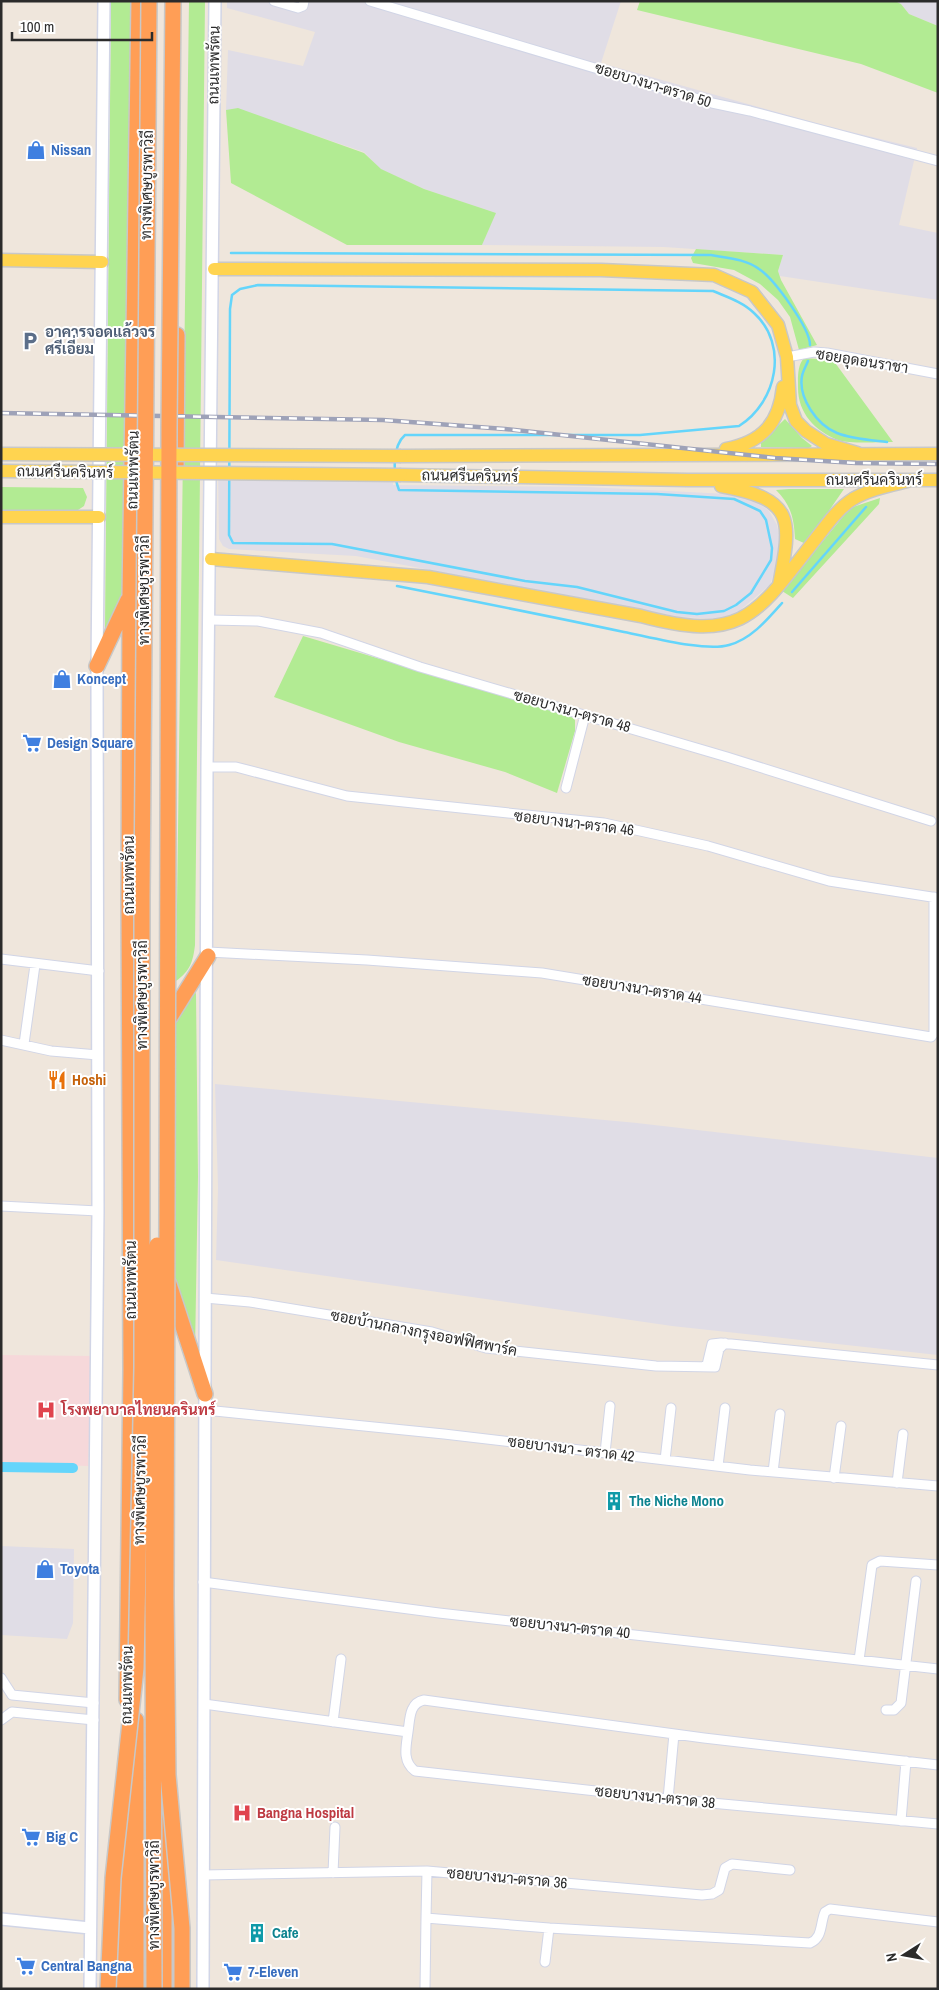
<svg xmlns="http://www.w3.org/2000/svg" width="939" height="1990" viewBox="0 0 939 1990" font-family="'Archivo Narrow',Sarabun,sans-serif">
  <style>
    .industrial { fill: #e0dde6 }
    .medical { fill: #f6d8da }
    .green { fill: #b2eb93 }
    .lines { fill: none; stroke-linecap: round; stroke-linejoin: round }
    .stream { stroke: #64d5fb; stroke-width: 2.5 }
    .canal { stroke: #64d5fb; stroke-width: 10 }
    .street-casing { stroke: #d1d5e6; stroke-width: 11 }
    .secondary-casing { stroke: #d1d5e6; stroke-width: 14 }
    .primary-casing { stroke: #c8c8c8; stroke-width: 15 }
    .highway-casing { stroke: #c8c8c8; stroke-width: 18 }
    .street { stroke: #fff; stroke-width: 9 }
    .secondary { stroke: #fff; stroke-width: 11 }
    .primary { stroke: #ffd450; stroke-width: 12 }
    .highway { stroke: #ff9e56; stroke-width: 15 }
    .rail-casing { stroke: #9ea2b8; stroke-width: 4.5 }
    .rail { stroke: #fff; stroke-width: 2.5; stroke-dasharray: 8; stroke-linecap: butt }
    .primary-bridge-casing { stroke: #c8c8c8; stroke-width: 15; stroke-linecap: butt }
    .highway-bridge-casing { stroke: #c8c8c8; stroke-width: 18; stroke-linecap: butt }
    .primary-bridge { stroke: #ffd450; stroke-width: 12 }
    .highway-bridge { stroke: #ff9e56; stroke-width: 15 }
    .labels { text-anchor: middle; stroke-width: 4; stroke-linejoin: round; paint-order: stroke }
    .street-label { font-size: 15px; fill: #2b2b2b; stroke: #fff }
    .shop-label { font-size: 15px; font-weight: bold; fill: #366cbe; stroke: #fff; text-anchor: start }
    .service-label { font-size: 15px; font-weight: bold; fill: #4e5e75; stroke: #fff; text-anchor: start }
    .food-label { font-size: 15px; font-weight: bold; fill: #c56008; stroke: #fff; text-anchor: start }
    .health-label { font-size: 15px; font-weight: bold; fill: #be3a42; stroke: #fff; text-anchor: start }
    .culture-label { font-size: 15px; font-weight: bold; fill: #0d838f; stroke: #fff; text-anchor: start }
  </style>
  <rect width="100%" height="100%" fill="#efe6dc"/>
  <path class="industrial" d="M227 1H621L601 63 827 126 917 148 899 225 938 233V300L780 276 778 271 783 255 664 247 482 245 495 213 424 189 380 169 364 152 284 125 226 110 228 50 303 66 315 32 227 8Z
    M895 1H938V26L909 14 901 4Z
    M218 465 393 468V485L586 487 729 494 756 501 769 511 777 525 781 543 777 564 770 585 739 611 719 619 680 617 356 556 229 549 223 546 219 539Z
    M215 1084 637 1123 938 1158V1355L672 1326 216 1260 218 1188Z
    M1 1546 74 1549 73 1623 67 1639 1 1635Z"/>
  <path class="medical" d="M1 1355 92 1356 88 1466 1 1463Z"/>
  <path class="green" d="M111 1H133L126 584 109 628H105Z
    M189 1H205L195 945C193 962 190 971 176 981Z
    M640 1H895L901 4 909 14 938 26V93L861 64 637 10Z
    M238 108 364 153 381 169 424 189 496 213 482 245H347L231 183 226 110Z
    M696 249 783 255 778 271 781 280 817 345 799 350 790 317 778 300 760 284 734 270 693 263 691 258Z
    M804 358 833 360 893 442C879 442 850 444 838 440 815 431 798 413 798 388 798 378 797 366 804 358Z
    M785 419 802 438 812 446 809 448 761 447V442Z
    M1 487 83 488 87 497 84 506 75 512 1 510Z
    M789 489H844L806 544 795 539C794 518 791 505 776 490Z
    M880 498 879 504 793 598 782 591 850 508Z
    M303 636 569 715 575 720V731L557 793 505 772 399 742 274 697Z
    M194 990 196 994 198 1176 195 1351 172 1281 176 1013Z"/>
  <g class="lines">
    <path class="stream" d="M231 253 711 255C727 258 746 259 759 269 774 279 810 328 810 345
      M258 285 713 291C727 297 743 302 754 313 789 345 777 402 739 426L640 435H405C392 446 393 475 399 490L657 494 734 499 760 511 766 520 772 548 771 560 751 593 736 605 724 611 697 614 677 612 577 587 525 581 332 544 233 543 229 535 230 309 232 295 240 289Z
      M808 361C806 366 803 371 802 376 798 398 817 425 837 433 852 439 870 440 887 442
      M397 586C473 601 549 616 624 632 650 637 705 652 729 645 751 639 767 620 782 603
      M792 592 866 507"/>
    <path class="canal" d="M1 1467 73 1468"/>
    <g class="street-casing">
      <path id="street" d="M274 1 298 8 303 6 304 1
        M370 1 712 103 750 111 938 161
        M787 357 814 352 827 353 938 374
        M210 620 258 621 321 633 420 667 727 757 931 821
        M207 767H236L347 796 604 823 708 846 829 881 938 898
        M566 788 585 715
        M208 952 367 960 542 973 931 1037 934 1033V897
        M1 959 99 971
        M1 1040 51 1051 98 1055
        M24 1044 35 965
        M1 1206 98 1211
        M205 1298 250 1302 432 1332 486 1348 656 1366 715 1367 719 1349 725 1343
        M703 1367 707 1365 712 1344 721 1343 938 1365
        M205 1410 444 1434 750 1470 938 1486
        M605 1453 610 1406
        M665 1460 671 1408
        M718 1466 725 1408
        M773 1472 780 1414
        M834 1478 841 1426
        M897 1483 903 1434
        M203 1582 439 1613 938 1669
        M859 1660 872 1565 880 1561 938 1565
        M1 1678 12 1695 94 1703
        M204 1704 408 1732C410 1719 409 1703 424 1700L704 1738 938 1765
        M886 1710H894L901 1703 916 1581
        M1 1720 12 1712 94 1720
        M333 1722 341 1659
        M408 1732C406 1747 402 1761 415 1771L668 1799 938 1824
        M668 1799 674 1734
        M901 1821 906 1761
        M427 1871 426 1918 438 1919 549 1928 810 1943C823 1938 820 1923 825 1912L830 1909 938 1922
        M333 1873 335 1827
        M203 1875 427 1871 702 1895 712 1894 719 1890 725 1868 732 1864 790 1870
        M545 1962 549 1928
        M425 1989 426 1918"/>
    </g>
    <g class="secondary-casing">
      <path id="secondary" d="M1 1919 90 1928
        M90 1989 98 1211 97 666 104 1
        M203 1989 207 767 215 1"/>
    </g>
    <g class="primary-casing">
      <path id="primary" d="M1 260 102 262
        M214 269 601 270 714 275 752 292 778 325 787 357 790 405 796 421 806 431 826 444 857 453
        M726 449C762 442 779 424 783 387
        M401 456 938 454
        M401 475 688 480H938
        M721 486C795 499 792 519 779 585
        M1 517H99
        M211 559 428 577 641 616C742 643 756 616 814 541 826 526 837 509 853 499 870 489 892 485 911 480"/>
    </g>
    <g class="highway-casing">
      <path id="highway" d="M176 467 177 335
        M97 666 128 600
        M170 1017 208 956
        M169 1284 205 1394
        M127 1700 131 1370 129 900 130 596 139 1
        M136 1720V1989
        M124 1989 125 1820
        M164 1989V1798"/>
    </g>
    <use href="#street" class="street"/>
    <use href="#secondary" class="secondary"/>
    <use href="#primary" class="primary"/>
    <use href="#highway" class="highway"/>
    <g class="rail-casing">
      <path id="rail" d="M1 413 383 420 505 429 775 458 856 463 938 464"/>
    </g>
    <use href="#rail" class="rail"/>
    <g class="primary-bridge-casing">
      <path id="primary-bridge" d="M1 454 401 456
        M1 471 401 475"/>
    </g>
    <g class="highway-bridge-casing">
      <path id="highway-bridge" d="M173 1 169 429 166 1598 168 1775 182 1928V1989
        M108 1989 113 1878 136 1668 142 1368V897L149 1
        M154 1989 153 1598 157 1245"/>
    </g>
    <use href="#primary-bridge" class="primary-bridge"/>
    <use href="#highway-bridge" class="highway-bridge"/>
  </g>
  <defs>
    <g id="shop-bare" transform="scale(1.5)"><path d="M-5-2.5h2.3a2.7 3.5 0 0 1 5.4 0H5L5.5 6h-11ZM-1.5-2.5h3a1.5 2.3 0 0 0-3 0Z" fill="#3f7fe0" stroke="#fff" stroke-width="2.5" paint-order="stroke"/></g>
    <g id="parking-bare" transform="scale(1.5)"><path d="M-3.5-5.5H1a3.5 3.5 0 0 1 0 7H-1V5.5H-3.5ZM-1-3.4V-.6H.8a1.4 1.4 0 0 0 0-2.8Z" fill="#5c6f8a" stroke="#fff" stroke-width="2.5" paint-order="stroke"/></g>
    <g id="supermarket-bare" transform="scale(1.5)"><path d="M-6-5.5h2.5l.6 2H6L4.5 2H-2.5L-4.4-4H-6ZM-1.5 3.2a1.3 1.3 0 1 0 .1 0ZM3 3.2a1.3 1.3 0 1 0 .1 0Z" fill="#3f7fe0" stroke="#fff" stroke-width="2.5" paint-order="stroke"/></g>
    <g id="restaurant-bare" transform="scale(1.5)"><path d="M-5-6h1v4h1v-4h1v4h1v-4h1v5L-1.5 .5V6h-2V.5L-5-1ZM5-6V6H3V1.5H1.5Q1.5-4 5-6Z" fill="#e8710a" stroke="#fff" stroke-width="2.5" paint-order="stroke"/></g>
    <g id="hospital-bare" transform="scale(1.5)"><path d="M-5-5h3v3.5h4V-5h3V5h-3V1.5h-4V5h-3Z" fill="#e0444e" stroke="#fff" stroke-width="2.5" paint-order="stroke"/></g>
    <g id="building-bare" transform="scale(1.5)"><path d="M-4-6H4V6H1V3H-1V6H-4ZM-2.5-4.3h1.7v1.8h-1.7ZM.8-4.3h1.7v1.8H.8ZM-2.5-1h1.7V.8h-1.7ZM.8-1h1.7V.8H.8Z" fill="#0f9aa8" stroke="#fff" stroke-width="2.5" paint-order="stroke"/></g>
  </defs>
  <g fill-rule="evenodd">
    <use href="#shop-bare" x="36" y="150"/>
    <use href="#parking-bare" x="30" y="341"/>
    <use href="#shop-bare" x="62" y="679"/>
    <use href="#supermarket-bare" x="32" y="743"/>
    <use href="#restaurant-bare" x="57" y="1080"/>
    <use href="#hospital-bare" x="46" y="1410"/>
    <use href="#building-bare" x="614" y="1501"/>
    <use href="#shop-bare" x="45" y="1569"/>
    <use href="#hospital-bare" x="242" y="1813"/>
    <use href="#supermarket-bare" x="31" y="1837"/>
    <use href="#building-bare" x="257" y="1933"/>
    <use href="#supermarket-bare" x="26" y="1966"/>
    <use href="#supermarket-bare" x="233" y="1972"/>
  </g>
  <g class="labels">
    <g class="street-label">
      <text transform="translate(214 65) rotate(-89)" y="5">ถนนเทพรัตน</text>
      <text transform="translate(653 85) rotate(17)" y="5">ซอยบางนา-ตราด 50</text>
      <text transform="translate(147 185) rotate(-89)" y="5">ทางพิเศษบูรพาวิถี</text>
      <text transform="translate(862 361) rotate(9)" y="5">ซอยอุดอนราชา</text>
      <text transform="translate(133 470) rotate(-89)" y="5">ถนนเทพรัตน</text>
      <text transform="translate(65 472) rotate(1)" y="5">ถนนศรีนครินทร์</text>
      <text transform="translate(470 476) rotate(1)" y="5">ถนนศรีนครินทร์</text>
      <text x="874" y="485">ถนนศรีนครินทร์</text>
      <text transform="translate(144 590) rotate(-90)" y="5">ทางพิเศษบูรพาวิถี</text>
      <text transform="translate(572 711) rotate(16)" y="5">ซอยบางนา-ตราด 48</text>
      <text transform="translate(574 823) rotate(7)" y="5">ซอยบางนา-ตราด 46</text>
      <text transform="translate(129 875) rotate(-90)" y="5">ถนนเทพรัตน</text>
      <text transform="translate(642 989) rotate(9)" y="5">ซอยบางนา-ตราด 44</text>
      <text transform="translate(142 995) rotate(-90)" y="5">ทางพิเศษบูรพาวิถี</text>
      <text transform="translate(131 1280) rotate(-90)" y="5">ถนนเทพรัตน</text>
      <text transform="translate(424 1333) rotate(11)" y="5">ซอยบ้านกลางกรุงออฟฟิศพาร์ค</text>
      <text transform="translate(571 1449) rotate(7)" y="5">ซอยบางนา - ตราด 42</text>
      <text transform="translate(140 1490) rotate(-89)" y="5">ทางพิเศษบูรพาวิถี</text>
      <text transform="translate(570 1627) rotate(6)" y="5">ซอยบางนา-ตราด 40</text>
      <text transform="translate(127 1685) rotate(-89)" y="5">ถนนเทพรัตน</text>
      <text transform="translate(655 1797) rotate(6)" y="5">ซอยบางนา-ตราด 38</text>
      <text transform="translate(507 1878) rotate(5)" y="5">ซอยบางนา-ตราด 36</text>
      <text transform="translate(154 1895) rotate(-90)" y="5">ทางพิเศษบูรพาวิถี</text>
    </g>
    <g class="shop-label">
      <text x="51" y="155">Nissan</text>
      <text x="77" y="684">Koncept</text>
      <text x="47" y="748">Design Square</text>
      <text x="60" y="1574">Toyota</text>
      <text x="46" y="1842">Big C</text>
      <text x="41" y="1971">Central Bangna</text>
      <text x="248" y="1977">7-Eleven</text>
    </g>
    <g class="service-label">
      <text x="45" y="337">อาคารจอดแล้วจร<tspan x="45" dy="17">ศรีเอี่ยม</tspan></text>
    </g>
    <g class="food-label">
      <text x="72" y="1085">Hoshi</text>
    </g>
    <g class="health-label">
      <text x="61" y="1415">โรงพยาบาลไทยนครินทร์</text>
      <text x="257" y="1818">Bangna Hospital</text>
    </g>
    <g class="culture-label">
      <text x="629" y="1506">The Niche Mono</text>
      <text x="272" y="1938">Cafe</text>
    </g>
  </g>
  <rect width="939" height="1990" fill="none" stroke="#2b2b2b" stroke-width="5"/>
  <g transform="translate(904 1955) rotate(259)" stroke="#ffffff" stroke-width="4" paint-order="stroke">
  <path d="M0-4L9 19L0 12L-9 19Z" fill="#2b2b2b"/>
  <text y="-8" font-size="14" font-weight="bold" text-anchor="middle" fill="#2b2b2b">N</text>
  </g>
  <path d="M12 32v8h140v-8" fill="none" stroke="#2b2b2b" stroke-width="2.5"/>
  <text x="20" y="32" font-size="15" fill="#2b2b2b" stroke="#ffffff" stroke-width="4" paint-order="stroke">100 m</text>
</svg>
